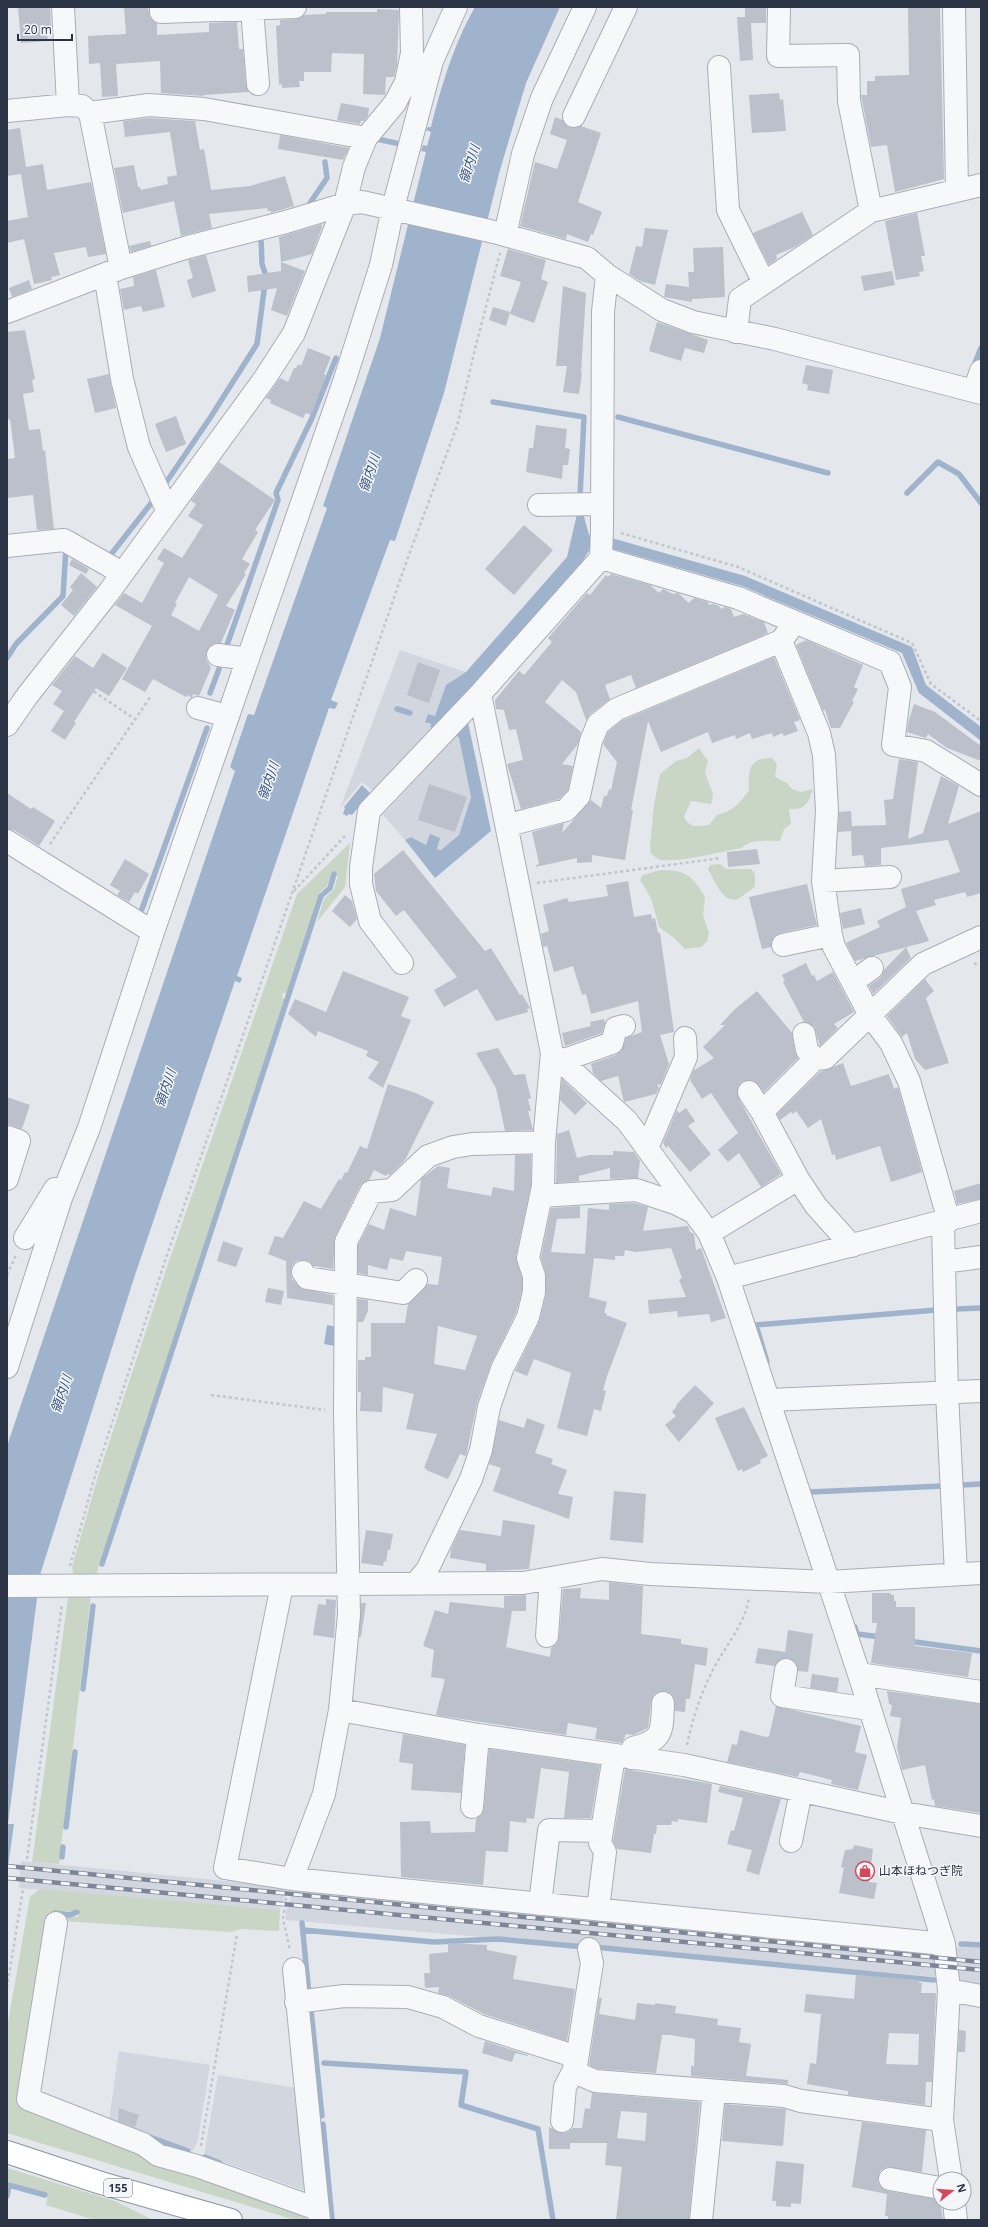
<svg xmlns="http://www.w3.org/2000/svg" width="988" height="2227" viewBox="0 0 988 2227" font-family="'Open Sans','Noto Sans JP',sans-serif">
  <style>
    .built { fill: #d2d6de }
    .green { fill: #c9d6c5 }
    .water { fill: #9fb4cc }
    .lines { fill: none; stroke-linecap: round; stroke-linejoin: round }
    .stream { stroke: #9fb4cc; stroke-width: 5.5 }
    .building { fill: #bbc0ca; fill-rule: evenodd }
    .minor-casing { stroke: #a9aeb7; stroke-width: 24 }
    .highway-casing { stroke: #8b94a3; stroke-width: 24 }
    .path { stroke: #c2c5cb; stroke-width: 2.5; stroke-dasharray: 3 3; stroke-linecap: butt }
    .minor { stroke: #f7f8fa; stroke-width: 22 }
    .highway { stroke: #fff; stroke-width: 22 }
    .rail-casing { stroke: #7d8696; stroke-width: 4.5 }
    .rail { stroke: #f4f6f9; stroke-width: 3; stroke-dasharray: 9; stroke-linecap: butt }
    .labels { text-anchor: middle; stroke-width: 3; stroke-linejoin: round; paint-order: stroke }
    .shield { fill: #f4f6f9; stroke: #676e7b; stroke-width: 1 }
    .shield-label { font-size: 11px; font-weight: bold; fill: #2b3445 }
    .poi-label { font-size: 12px; fill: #2b3445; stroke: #f4f6f9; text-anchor: start }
    .water-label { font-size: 13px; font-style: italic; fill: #34527a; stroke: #f4f6f9 }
  </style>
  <rect width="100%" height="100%" fill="#e4e7ec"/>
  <path class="built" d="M400 650 466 672 446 685 435 717 427 714 431 727 436 729 373 791 362 782 340 808Z
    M456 735 459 738 471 797 459 835 441 850 437 849 430 835 426 845 411 837 405 840 383 815Z
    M21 1861 287 1887 280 1910 19 1888Z
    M294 1888 938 1950 939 1977 286 1920V1912Z
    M957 1947 981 1948V1985L959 1981 954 1974 953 1949Z
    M119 2051 210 2065 198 2140 193 2151 109 2120Z
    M218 2075 296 2088 306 2184 305 2191 204 2155Z"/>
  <path class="green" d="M699 748 708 761 705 773 713 794 711 804 691 801 684 817C690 829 697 826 709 825L717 815C732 812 741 802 749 790 748 770 749 758 772 758L777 764 775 777 787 783 792 789 801 792 813 789C808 804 805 810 789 809L791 824 784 829 780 841C768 841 750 839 742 848 716 852 688 862 661 860 658 860 654 856 651 854L650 846 654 805 660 774 676 761 687 758Z
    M350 843 345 887 317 922 324 899 334 889 338 876 332 874 327 886 320 892 287 993H283L282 998 285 999 96 1575H79L73 1573 72 1567 99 1473 169 1261 297 894Z
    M720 864 726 869H751L755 874V886C752 890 748 891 745 894 726 912 716 883 708 869L710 865Z
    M660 870C686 870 692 875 705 897L703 915 709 933 707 941 701 947 685 949 674 938 659 927 651 898 640 880 643 875Z
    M73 1595H91L59 1864 32 1862 68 1598Z
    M40 1889 280 1910 279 1931 241 1929 231 1932 62 1921 55 1915 78 1917 79 1912 55 1911 50 1914 18 2101 139 2148 153 2162 275 2206 301 2209 307 2220H295L7 2133V2028L30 1897Z
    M7 2168 115 2201 153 2220H95L46 2205 48 2194 7 2181Z"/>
  <path class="water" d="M475 7H560L526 83 500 170 444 393 395 541 390 540 331 700 338 703 335 709 329 708 237 976 242 978 240 983 235 981 135 1275 40 1575 8 1824H14L7 1874V1446L235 771 230 767 248 714 254 715 327 508 323 506 380 338 426 152 421 151 423 145 427 146 431 132 426 130 428 127H431C442 84 453 46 475 7Z
    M583 513 589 535 615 539 745 576 912 647 926 685 981 727V741L919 693 902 653 742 586 617 550 590 549 576 572 436 729 430 727 431 724 425 722 428 714 435 716 446 685 466 672 567 557 577 514Z
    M468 722 491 831 435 878 405 840 411 837 426 845 430 834 440 838 437 849 441 850 459 835 471 797 459 738 456 735Z
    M362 785 370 793 352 815 349 814 347 816 343 814 345 808 344 807Z
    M327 1325 338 1327 335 1346 324 1344Z"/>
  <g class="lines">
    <path class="stream" d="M377 139 400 144
      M306 209 327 178 325 162
      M973 368 981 348
      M493 402 584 417 580 496
      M618 417 828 473
      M163 487 210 418 257 344 266 276 262 264 261 238
      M907 493 938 462 959 474 981 503
      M109 557 156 497
      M227 645 278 500 276 493 312 418 336 358
      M7 658 16 644 63 596 66 548
      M210 693 219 669
      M397 709 410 713
      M142 909 207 728
      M957 1309 981 1308
      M767 1362 756 1325 936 1310
      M962 1485 981 1484
      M810 1492 943 1486
      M102 1564 321 896 330 888 334 874
      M855 1627 857 1634 881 1637
      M908 1641 981 1651
      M83 1689 93 1606
      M66 1827 75 1752
      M62 1857 63 1847
      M55 1913 70 1915 77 1912
      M302 1923 309 1995
      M303 1930 434 1942 498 1939 585 1947
      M961 1944 981 1945
      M594 1947 934 1980
      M311 2010 322 2116
      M324 2063 466 2072 461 2105 538 2129 553 2220
      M323 2124 332 2220
      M147 2136 188 2151
      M205 2157 220 2163
      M7 2196 9 2185 45 2195"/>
  </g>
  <path class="building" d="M18 7H50L51 31H47L48 41 21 43Z
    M124 7H148L150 18 157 23V35L209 32V23L237 22 239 49H243L246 85 249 92 204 95V96L161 93 160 61 116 64 118 96 102 97 100 63 89 64 88 36 126 34Z
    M745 7H766V23H751L753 60 740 61 737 17H745Z
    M908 7H940L944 179 895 192 887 145 871 147 861 95H867V81H875V76L909 75Z
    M377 9 399 10 397 66 394 77H386L385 95 363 94 364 54 332 53 331 72H304V81H299L300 87 282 88V84L279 85 276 26 280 25V20L296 19 304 15 326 14V12H377Z
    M779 93 780 100 783 99 786 131 752 133 749 95Z
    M341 103 369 108 368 116 364 121H361L360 124 337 120Z
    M555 117 563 120 569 127 575 128 581 126 601 133 578 202 602 212 593 235 591 234 588 242 567 234 566 239 520 226 535 162 557 169 567 140 550 134Z
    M149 118 195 121 200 150 204 149 211 190 250 186 285 176 294 206 271 213V211H268L267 208 209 214 212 228 181 236 174 201 123 213 114 168 134 165 138 187H140L141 190 168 184 167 177 177 175 170 132 125 137 123 121Z
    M20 128 26 167 43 164 47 190 91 182 106 254 88 257 86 247 54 253 60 275 51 277 52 280 34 284 24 239 7 243V221L28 217 21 174 7 176V130Z
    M280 135 349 148 343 160 278 149Z
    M802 212 813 235 795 247 776 255 777 259 769 265 753 233Z
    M917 213 925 256H921L924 271 919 272 920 276 896 280 885 221Z
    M322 224V227L312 254 281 262 279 237Z
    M645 228 668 230 655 285 640 281 629 274 636 246 642 247Z
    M150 241 151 246 131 252 129 246Z
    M723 247 725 297 692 299V302L664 297 666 284 689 287 688 272H694L693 248Z
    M508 249 546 260 541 279 548 282 534 323 510 314 521 282 500 276Z
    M206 255 216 291 192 298 187 280 193 278 188 260Z
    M281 262 305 271 287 316 271 310 277 288 248 292 247 276 281 271Z
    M156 270 165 307 143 312 141 306 124 310 120 289 134 286 133 277Z
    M892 271 895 285 864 291 861 276Z
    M29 280 32 289 12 297 9 288Z
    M563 286 586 293 581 373H582L579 394 563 392 567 366H556Z
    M493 307 510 312 506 326 489 320Z
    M657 322 708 340 704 353 685 348 681 361 649 351Z
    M25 330 35 379 32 380 34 392 23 394 29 430 40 429 43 451 45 450 54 529 37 530 33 495 7 498V459L15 458 10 419 7 420V332Z
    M308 348 331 357 324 374 326 375 311 415 306 413 303 418 270 403 271 400 266 398 280 378 288 382 294 368H296L298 364 301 366Z
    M806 365 833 370 829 394 807 390 808 385 802 383Z
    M109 374 116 408 95 413 87 379Z
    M176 416 186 444 166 452 155 424Z
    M536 425 567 429 565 448 570 449 568 465H563L562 479 526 472 529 448H533Z
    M219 462 275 500 255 530 258 532 242 559 250 564 244 573 246 574 226 606 235 610 221 643 213 644 206 653V659L211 668 199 696 193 694 192 698 187 695 186 697 153 679 145 692 122 679 152 626 115 605 124 593 142 603 164 563 157 559 164 548 182 558 203 525 188 516 196 504 191 501ZM189 577 218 595 199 631 171 615 177 604 175 603Z
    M524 525 553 550 514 595 485 569Z
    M72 559 89 569 86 574 69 565Z
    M81 573 97 587 74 616 61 605 73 590 70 587Z
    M611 574 650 585 659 593 663 589 673 594 678 593 689 603 694 598 708 602 709 605 713 604 719 606 721 609 725 607 731 609 734 617 743 614 764 622 768 633 636 688 631 675 605 685 610 699 590 714 586 720 576 692 562 680 545 702 581 732 578 744 562 764 573 766 568 790 559 799 521 809 507 764 523 760 516 729 509 730 504 710 496 709 495 700 519 671 524 675 552 642 548 638 587 593 590 595 606 575 608 577Z
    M806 640 863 665 854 687 858 689 852 701 854 702 840 728H831L825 710 823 711 796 645Z
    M103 653 127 668 109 696 96 688 74 722 76 723 65 740 51 731 64 711 53 704 62 691 52 685 75 656 93 668Z
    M774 657 800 720 794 722 798 731 784 736 782 733 773 737 772 733 752 739 750 733 736 739 735 735 712 743 708 732 661 752 648 721 631 810H633L625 860 592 855V862L577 863V858L535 867 539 863 532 832 564 823 562 833 591 800 601 808 604 796H607L609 789 611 790 617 762 603 744 608 732 623 720Z
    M418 662 440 670 429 703 407 695Z
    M914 704 935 712 981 746V761L947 748 928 734 926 738 907 732 909 720Z
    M899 759 918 762 908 839 923 833 941 776 959 786 948 824 981 811V893L967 897 965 892 934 900 936 905 916 911 929 941 855 961 846 943 880 927 877 921 906 907 901 889 960 872 948 840 881 848V865L865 866 863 855 852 856 851 831 838 832 839 812 851 811 852 826 886 825 884 800 893 799Z
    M429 784 467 797 455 832 418 820Z
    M7 793 31 809 33 807 55 821 39 846 14 830 7 829Z
    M757 849 760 864 728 867 727 852Z
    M403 850 485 951 491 948 520 995 522 994 530 1008 527 1009 528 1012 496 1021 477 989 444 1007 434 990 457 977 404 910 396 916 376 891 374 874Z
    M125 859 149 874 138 894 135 892 129 902 117 895 120 891 110 885Z
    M628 881 634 917 651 914 652 919 655 918 658 933H660L674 1032 660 1035 669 1064 661 1084 657 1085 659 1088 656 1094 624 1102 618 1076 601 1081 593 1073 591 1064 616 1055 621 1051 626 1038 642 1032 638 1001 591 1014 586 994 582 995 573 966 554 972 547 946 543 947 541 934 549 931 543 905 567 898 569 902 608 896 606 885Z
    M807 884 817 925 780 933 774 936 771 947 762 949 749 897Z
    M345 895 352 901 357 919 350 927 332 911Z
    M861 908 865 924 843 929 840 913Z
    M906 947 911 958 873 994 869 986 880 978 884 970Z
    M806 963 812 976 814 975 817 981 833 972 854 1012 834 1024 838 1028 820 1046 814 1026 804 1022 783 982 785 981 782 975Z
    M343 971 409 997 401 1016 411 1020 383 1088 368 1078 379 1062 366 1056 368 1051 318 1031 316 1037 288 1014 295 999 326 1012Z
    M925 979 934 991 926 998 949 1063 925 1070 915 1059 907 1033 902 1037 887 1016Z
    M757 991 792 1033 795 1052 798 1058 764 1092 755 1081 749 1080 742 1082 738 1087 739 1099 781 1174 761 1187 739 1153 728 1162 718 1150 738 1133 711 1093 702 1099 690 1080 693 1071 714 1058 703 1047 725 1025H720L734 1010Z
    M604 1019 605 1023 602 1033 565 1046 562 1033 591 1026 590 1022Z
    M498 1048 514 1075 525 1074 531 1098 528 1099 531 1111H528L533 1130 505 1131 496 1088 476 1053Z
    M843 1063 851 1086 889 1074 894 1089 898 1087 922 1172 891 1182 880 1146 836 1160 835 1154 832 1155 821 1119 808 1128 796 1111 793 1114 791 1112 780 1120 777 1114 820 1072Z
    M562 1079 587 1103 575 1115 560 1100Z
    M388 1084 416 1093 434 1102 405 1160 390 1175 387 1174 386 1176 374 1170 369 1180 360 1186 335 1237 333 1269 314 1266 309 1261 303 1260 296 1261 292 1266 291 1272 292 1279 300 1288 333 1295V1305L287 1298 286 1261 268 1254 275 1236 283 1238 304 1201 321 1209 339 1179 341 1180 345 1172 347 1173 360 1146 367 1149Z
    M7 1097 30 1105 22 1129 7 1124Z
    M686 1108 695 1121 688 1126 711 1154 690 1172 668 1146 666 1148 663 1143 677 1110 679 1113Z
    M569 1130 577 1158 589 1155H613V1151L634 1152 640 1161 638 1178 610 1179V1168L579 1176V1181L556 1183 557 1134Z
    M515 1155H531V1185L516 1256 522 1278V1291L516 1313 491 1364 477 1403 466 1456 460 1454 448 1479 426 1470 427 1469 424 1468 437 1434 406 1429 414 1394 383 1387 382 1412 360 1411 361 1392H358V1360H365V1357H371V1323H405L408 1304 428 1284 438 1285 442 1257 406 1251 403 1261 390 1258 387 1270 368 1265V1275L358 1273V1245L369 1224 384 1230 390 1208 416 1216 421 1179 438 1166 450 1168 447 1188 491 1196 493 1187 514 1191ZM438 1326 477 1336 465 1370 434 1364Z
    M981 1183V1199L957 1204 954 1191Z
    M634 1203 648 1207 643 1231 688 1226 690 1232 694 1234 696 1250 701 1248 726 1318 711 1322 709 1314 678 1317 677 1311 649 1314 648 1300 686 1297 679 1280 682 1278 671 1248 636 1252 625 1250 624 1256H615V1260L594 1258 589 1297 607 1302 604 1313H607L606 1315 627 1323 607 1376 603 1390 606 1391 601 1411 594 1409 587 1436 557 1428 571 1373 534 1359 527 1376 515 1371 539 1322 546 1295V1276L541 1257 551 1208 580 1206V1218L557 1219 551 1252 585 1254 588 1208 609 1210V1204Z
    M223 1241 243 1248 236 1267 217 1261Z
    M268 1288 284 1291 281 1305 265 1302Z
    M358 1299 368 1300V1311L363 1322H358Z
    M695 1385 714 1403 679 1442 665 1425 676 1416 672 1412 677 1406 676 1405Z
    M744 1407 768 1456 760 1460 761 1463 743 1472 742 1469 738 1471 715 1418Z
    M527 1418 545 1425 535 1453 553 1459 551 1464 567 1470 558 1494 573 1497 569 1519 493 1491 501 1468 489 1464 499 1420 524 1428Z
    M614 1491 646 1494 643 1543 610 1540Z
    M503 1520 535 1525 529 1569 486 1571V1564L450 1558 451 1549 460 1530 501 1536Z
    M366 1530 393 1534 390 1550H388L386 1562 384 1561 383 1566 361 1563Z
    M609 1582 643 1586 641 1634 681 1639V1644L708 1648 706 1666 695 1664 690 1699H686L685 1712 675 1711 674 1697 670 1693 664 1691 657 1692 653 1696 651 1702 648 1728 633 1735 626 1734 622 1743 595 1739 597 1728 568 1723 566 1735 436 1715 445 1679 431 1677 434 1650 423 1646 435 1610 448 1614 450 1602 504 1608V1596L526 1595V1611H512L506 1647 550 1657 551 1648 557 1643 559 1637 563 1589 581 1588 580 1598 609 1600Z
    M872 1593H891V1595H894V1601H896V1607H915V1646L972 1653 968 1677 871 1663 877 1623H872Z
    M326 1599 336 1600 334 1638 313 1635 318 1604 326 1605Z
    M361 1603H366L361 1637H359Z
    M788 1630 813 1634 808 1672 798 1671 794 1661 788 1658 781 1659 774 1666 755 1663 758 1648 785 1652Z
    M812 1674 839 1678 837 1692 810 1688Z
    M887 1691 981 1704V1813L935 1806 934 1799 932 1800 925 1765 902 1770 897 1747 901 1718 890 1716 892 1705 889 1704Z
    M776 1706 861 1726 855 1752 867 1755 858 1790 831 1784 832 1780 800 1772 798 1777 727 1762 732 1744 737 1745 740 1730 766 1737 769 1736Z
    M403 1734 465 1745 461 1793 411 1790 413 1764 399 1762Z
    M489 1749 600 1765 591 1818H564L569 1772 541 1768 534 1819 527 1818 526 1823 510 1821 508 1852 486 1851 483 1885 401 1877 400 1822 430 1821 431 1833 475 1832 476 1819 482 1814 484 1808Z
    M625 1769 712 1784 707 1823 678 1819V1822L672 1821 671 1825H657L656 1834H654L651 1853 617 1849 613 1841Z
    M720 1786 781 1799 759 1875 746 1871 752 1850 727 1844 731 1830 734 1831 743 1798 718 1792Z
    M854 1845 873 1849 869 1882 877 1883 874 1899 839 1893 844 1868 841 1867 845 1850 853 1849Z
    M448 1943 487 1945V1950L517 1956 513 1979 575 1989 567 2041 484 2014 449 1996 438 1993 439 1987 425 1988 424 1973H430L429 1954 448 1952Z
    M856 1975 919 1980V1983H922L921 1993H936L932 2082H926L925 2105 848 2095V2091L807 2084 810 2063 816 2064 821 2014 804 2012 806 1994 854 1999ZM889 2033 919 2034 918 2065 886 2064Z
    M599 1998H602L599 2014 635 2020 637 2003 655 2005V2003L676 2006 675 2013 718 2019 717 2025 741 2028 739 2042 751 2044 746 2076 788 2080V2084L691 2076V2066H694L695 2039 670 2035H662L656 2073 598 2069 589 2065Z
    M959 2030 966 2031 965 2052H958Z
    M485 2041 528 2055V2056L515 2053 512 2062 482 2053Z
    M592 2093 700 2102 689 2220H616L622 2167 605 2165 607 2143H570V2149H549V2127L561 2133 568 2132 573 2128H582L585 2108 590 2109ZM621 2111 647 2113 645 2141 617 2138Z
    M725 2104 786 2109 783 2146 722 2141Z
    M119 2108 139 2115 135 2127 118 2121Z
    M862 2122 926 2130 922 2172 886 2167 880 2171 878 2183 882 2188 888 2191 940 2200 943 2220H888V2216H885L887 2194 852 2187Z
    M776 2161 804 2164 801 2204 791 2203V2207L776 2206V2201H772Z"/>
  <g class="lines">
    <g class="minor-casing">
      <path id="minor" d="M161 7V12L295 7
        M779 7 778 56 848 55 849 101 871 211
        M954 7 957 190
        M252 9 258 84
        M719 67 728 210 764 283
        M68 105 82 106 90 113 121 268
        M7 111 68 105 63 7
        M90 113 149 105 204 109 366 138
        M574 116 626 7
        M505 235 523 154 542 98 585 7
        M105 274 122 379 139 447 167 510
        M7 312 121 268 188 247 286 222 345 204 362 202 494 232 587 258 607 275 662 310 693 322 775 339 981 393
        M736 332 740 299 871 211 981 185
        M974 391 981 371
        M539 505 601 504
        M7 546 64 540 122 573
        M601 558 738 598 890 662 900 687 893 745 926 751 981 785
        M781 641 819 733 824 755 827 810 823 881 831 935 834 947 870 1015 891 1043 909 1081 949 1221
        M218 655 248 659
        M198 708 227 716
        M7 725 27 696 109 592 265 378 294 333 345 204 354 167 366 138 395 103 406 82 412 53 411 7
        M508 825 566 810 579 796 591 741 598 724 617 709 781 641 790 629
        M7 841 153 932
        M823 881 890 877
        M783 945 831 935
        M402 963 370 921 361 884V867L369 811 480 694
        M853 982 872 968
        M804 1034 807 1050 815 1059
        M552 1053 627 1121 709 1233 728 1278 859 1674 944 1944 949 1990 942 2120 951 2179
        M561 1061 612 1043 616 1028 624 1026
        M749 1092 762 1112
        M7 1137 19 1141 7 1179
        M647 1148 686 1057 685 1038
        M798 1179 816 1206 852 1246
        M541 1196 636 1190 675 1203 693 1212
        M943 1223 947 1393 956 1574
        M709 1233 798 1179 762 1112 815 1059 825 1058 923 964 981 937
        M25 1238 55 1189
        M944 1262 981 1257
        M303 1272 307 1278 403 1293 416 1280
        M728 1278 981 1211
        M7 1367 61 1198 89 1128 153 932 345 379 381 265 393 208 432 61 456 7
        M769 1400 981 1391
        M416 1583 427 1570 471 1479 481 1450 489 1407 502 1369 528 1317 534 1292V1276L528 1258 543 1186 544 1142
        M282 1585 225 1868 292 1879 944 1944
        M7 1586 523 1583 602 1569 650 1574 828 1582 981 1573
        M547 1636 551 1578
        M786 1670 782 1696 870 1709
        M859 1674 981 1692
        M340 1710 478 1735 684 1765 903 1813 981 1826
        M631 1758 633 1748C663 1740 662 1733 663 1703
        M472 1807 478 1735
        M791 1841 801 1791
        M292 1879 324 1794 340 1710 349 1615 345 1413 346 1242 371 1192 392 1190 428 1156 453 1147 472 1144 544 1142 552 1053 480 694 601 558 602 528 603 312 607 275
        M540 1904 549 1830 601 1831
        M598 1909 605 1852 600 1843 614 1756
        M56 1923 28 2099 143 2144 158 2155 197 2166 317 2209
        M294 1969 319 2220
        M949 1990 981 1996
        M296 2002 344 1996 408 1997 443 2007 479 2026 571 2055 579 2074 595 2081 784 2096 801 2101 942 2120
        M562 2121 565 2087 576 2066 592 1963 589 1949
        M890 2179 940 2188
        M954 2203 956 2220
        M701 2220 714 2092"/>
    </g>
    <g class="highway-casing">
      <path id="highway" d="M7 2152 101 2183 231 2220"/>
    </g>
    <path class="path" d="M621 533 738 567 912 643 931 684 981 721
      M69 675 135 719
      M50 844 151 696
      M537 883 721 858
      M294 891 345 836
      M974 964 981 962
      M7 1275 16 1255
      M211 1395 325 1410
      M70 1566 96 1472 166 1258 407 560 457 426 475 349 500 253
      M687 1745C693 1716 702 1690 716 1664 728 1643 745 1623 749 1598
      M27 1859 62 1604
      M286 1898 283 1919 290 1950
      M7 1988 23 1889
      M201 2146 237 1934"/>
    <use href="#minor" class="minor"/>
    <use href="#highway" class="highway"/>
    <g class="rail-casing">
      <path id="rail" d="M7 1866 981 1962
        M7 1878 981 1970"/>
    </g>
    <use href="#rail" class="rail"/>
  </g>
  <defs>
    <g id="shop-ring" transform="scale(1)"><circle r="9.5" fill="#f4f6f9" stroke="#d1495b" stroke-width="1.5"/><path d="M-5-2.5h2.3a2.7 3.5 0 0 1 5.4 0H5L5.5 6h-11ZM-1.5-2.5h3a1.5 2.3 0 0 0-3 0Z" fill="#d1495b"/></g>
  </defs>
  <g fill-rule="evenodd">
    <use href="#shop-ring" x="865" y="1871"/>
  </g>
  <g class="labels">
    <rect class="shield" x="104" y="2179" width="28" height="18" rx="3"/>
    <g class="shield-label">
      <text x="118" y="2192">155</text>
    </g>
    <g class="poi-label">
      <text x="879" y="1875">山本ほねつぎ院</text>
    </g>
    <g class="water-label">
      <text transform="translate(469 164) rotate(-72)" y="5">領内川</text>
      <text transform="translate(369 473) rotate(-72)" y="5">領内川</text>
      <text transform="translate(268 781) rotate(-71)" y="5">領内川</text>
      <text transform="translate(165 1088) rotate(-71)" y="5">領内川</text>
      <text transform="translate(61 1394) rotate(-71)" y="5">領内川</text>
    </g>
  </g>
  <rect width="988" height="2227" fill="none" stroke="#2b3445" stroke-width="16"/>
  <g transform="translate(952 2191) rotate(73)"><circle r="19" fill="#f4f6f9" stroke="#a4a8b1"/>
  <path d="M0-3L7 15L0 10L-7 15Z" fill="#d1495b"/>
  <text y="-6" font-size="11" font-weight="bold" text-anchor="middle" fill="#2b3445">N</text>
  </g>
  <path d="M18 34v6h54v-6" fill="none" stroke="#2b3445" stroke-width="2"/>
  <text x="24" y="34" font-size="12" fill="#2b3445" stroke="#f4f6f9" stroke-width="3" paint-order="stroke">20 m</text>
</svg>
